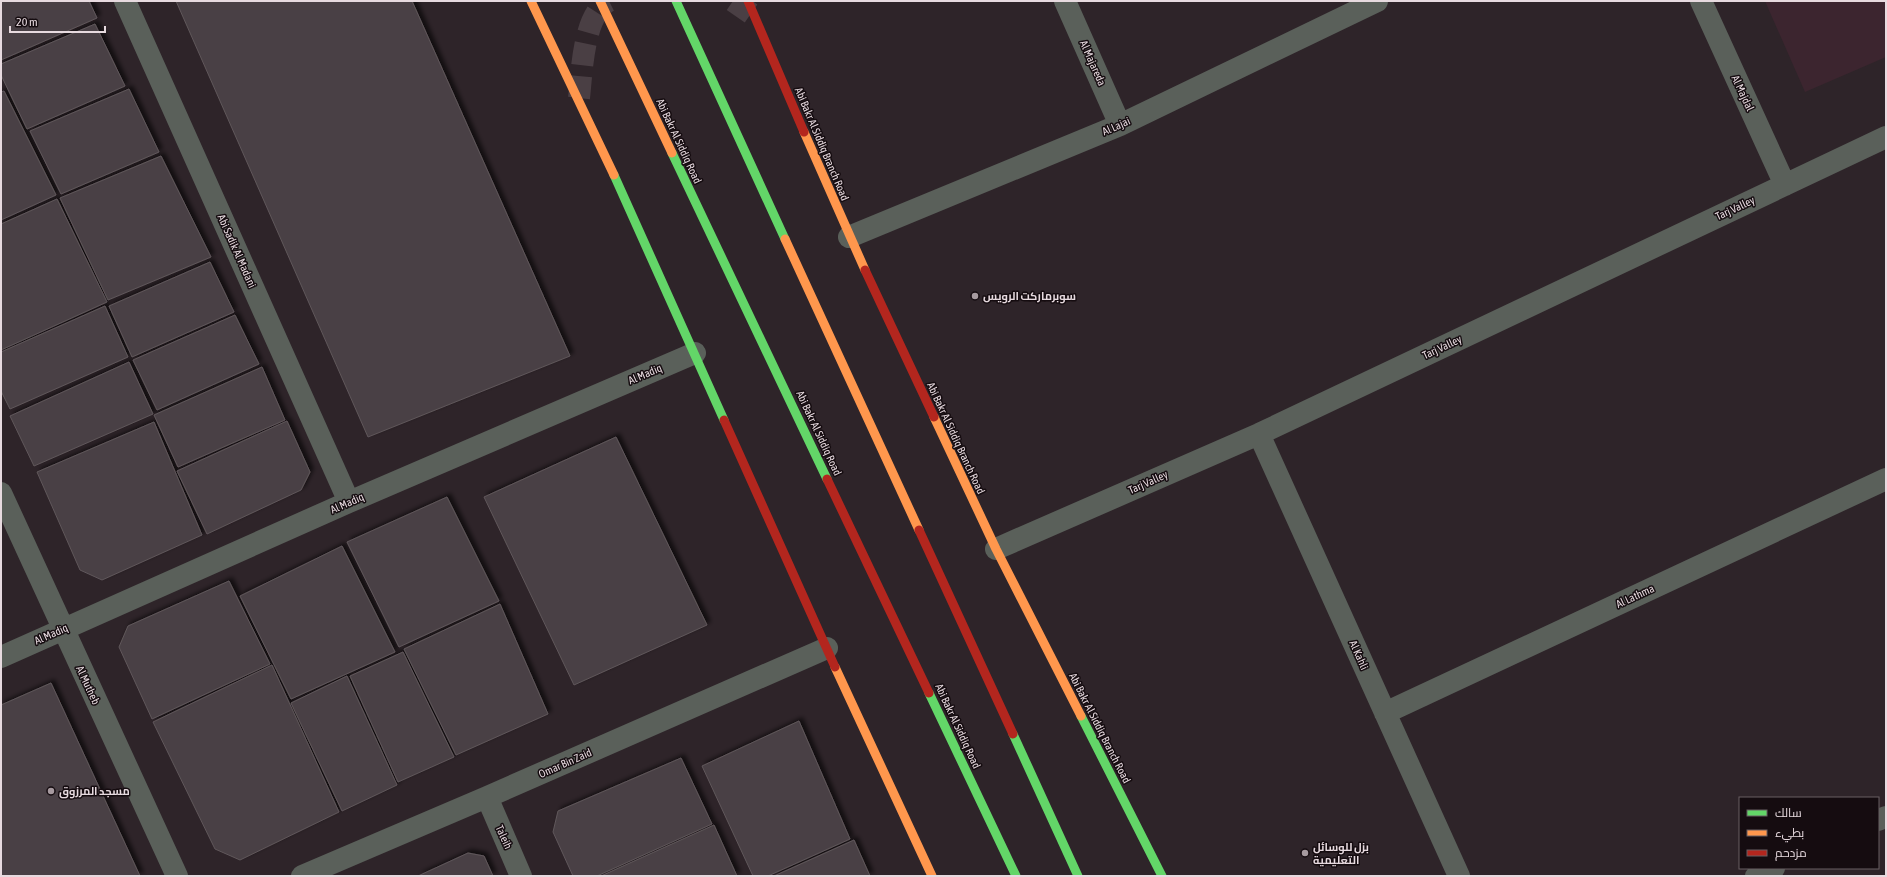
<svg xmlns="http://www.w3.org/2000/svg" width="1887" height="877" viewBox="0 0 1887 877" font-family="'Asap Condensed',Cairo,sans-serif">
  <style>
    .built { fill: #3c252f }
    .building { fill: #494144; stroke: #60575b; filter: url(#shadow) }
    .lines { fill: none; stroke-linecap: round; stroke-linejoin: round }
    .secondary-tunnel { stroke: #4a3f44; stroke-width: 22; stroke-dasharray: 22 11; stroke-linecap: butt }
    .street { stroke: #5a605a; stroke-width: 22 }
    .fast { stroke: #63d668; stroke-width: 9 }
    .slow { stroke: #ff974d; stroke-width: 9 }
    .jam { stroke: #b3261e; stroke-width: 9 }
    .poi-dot { fill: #a69a9f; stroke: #150c10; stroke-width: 1.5 }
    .labels { text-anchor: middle; stroke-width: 3; stroke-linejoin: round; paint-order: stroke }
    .street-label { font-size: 11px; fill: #e7dadf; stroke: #150c10 }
    .poi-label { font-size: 11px; font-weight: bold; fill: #e7dadf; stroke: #150c10; text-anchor: start }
  </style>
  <defs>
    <filter id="shadow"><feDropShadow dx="3.5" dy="-3.5" stdDeviation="2" flood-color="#0009"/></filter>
  </defs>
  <rect width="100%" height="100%" fill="#2e2429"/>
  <path class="built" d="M1765 1H1886V57L1805 92Z"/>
  <path class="building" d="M1 1H89L97 18 1 60Z
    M176 1H412L570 356 368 437Z
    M95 24 125 86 27 129 1 75V64Z
    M129 89 159 152 61 194 30 131Z
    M4 91 56 195 1 220V92Z
    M161 156 211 257 108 300 60 198Z
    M57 199 107 302 1 350V224Z
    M210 262 234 312 132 357 109 306Z
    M105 306 128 357 10 409 1 391V352Z
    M235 315 259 364 157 410 133 360Z
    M129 362 153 414 34 466 10 416Z
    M262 367 285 420 178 467 154 415Z
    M287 421 310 472 301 490 207 534 177 471Z
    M154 422 202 535 102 580 80 570 37 472Z
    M616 437 707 625 574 685 484 497Z
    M447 497 499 601 399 647 347 542Z
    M342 546 395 652 291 699 240 596Z
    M229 581 270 664 152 719 119 647 128 626Z
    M500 604 548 714 456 755 404 649Z
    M403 652 454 757 398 782 350 676Z
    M272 665 339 812 240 860 215 849 153 722Z
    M347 676 397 785 342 811 291 703Z
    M51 683 140 876H1V705Z
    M799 721 850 839 768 876H753L702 766Z
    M681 758 712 824 597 876H573L553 832 558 811Z
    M714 825 737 876H601Z
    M854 840 870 876H774Z
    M468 853 484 856 493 876H418Z"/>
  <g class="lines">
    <path class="secondary-tunnel" d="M733 1 756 17
      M579 98C582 72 583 14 609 1"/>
    <path class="street" d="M125 1 349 502
      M1065 1 1120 125
      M1701 1 1785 185
      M849 237 1120 125 1377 1
      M1259 434 1459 876
      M1 493 177 876
      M996 549 1259 434 1886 137
      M1 657 349 502 695 353
      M1385 713 1886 479
      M487 797 521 876
      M1878 820 1886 817
      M302 876 487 797 827 648
      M1756 876 1774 868"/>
    <path class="fast" d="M676 1 785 239
      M672 153 827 479
      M614 175 724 420
      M929 693 1016 876
      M1081 716 1162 876
      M1013 734 1078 876"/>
    <path class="slow" d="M531 1 614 175
      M600 1 672 153
      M804 132 865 270
      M785 239 919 530
      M934 417 996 549 1081 716
      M835 667 932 876"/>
    <path class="jam" d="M748 1 804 132
      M865 270 934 417
      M724 420 835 667
      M827 479 929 693
      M919 530 1013 734"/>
  </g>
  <g class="poi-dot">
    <circle cx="975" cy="296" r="4"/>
    <circle cx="51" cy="791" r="4"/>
    <circle cx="1305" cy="853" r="4"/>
  </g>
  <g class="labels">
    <g class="street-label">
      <text transform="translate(1093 63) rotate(66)" y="4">Al Majareda</text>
      <text transform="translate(1743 93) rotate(65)" y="4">Al Majdal</text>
      <text transform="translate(1116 126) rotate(-24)" y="4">Al Lajai</text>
      <text transform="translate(679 141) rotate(65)" y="4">Abi Bakr Al Siddiq Road</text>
      <text transform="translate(822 144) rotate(67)" y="4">Abi Bakr Al Siddiq Branch Road</text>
      <text transform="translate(1735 208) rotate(-25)" y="4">Tarj Valley</text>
      <text transform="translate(237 251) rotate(66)" y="4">Abi Sadik Al Madani</text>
      <text transform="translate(1442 347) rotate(-25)" y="4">Tarj Valley</text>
      <text transform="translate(645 374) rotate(-23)" y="4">Al Madiq</text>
      <text transform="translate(819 433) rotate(65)" y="4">Abi Bakr Al Siddiq Road</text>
      <text transform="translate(956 438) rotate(65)" y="4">Abi Bakr Al Siddiq Branch Road</text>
      <text transform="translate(1148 482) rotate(-24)" y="4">Tarj Valley</text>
      <text transform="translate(347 503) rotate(-24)" y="4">Al Madiq</text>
      <text transform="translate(1635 596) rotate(-25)" y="4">Al Lathma</text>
      <text transform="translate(51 634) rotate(-24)" y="4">Al Madiq</text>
      <text transform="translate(1359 655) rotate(66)" y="4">Al Kahli</text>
      <text transform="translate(88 685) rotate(65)" y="4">Al Mutheb</text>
      <text transform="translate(958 726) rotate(65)" y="4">Abi Bakr Al Siddiq Road</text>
      <text transform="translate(1100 728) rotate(63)" y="4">Abi Bakr Al Siddiq Branch Road</text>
      <text transform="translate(565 763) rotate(-24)" y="4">Omar Bin Zaid</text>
      <text transform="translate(504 837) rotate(66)" y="4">Taleih</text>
    </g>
    <g class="poi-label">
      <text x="983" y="300">سوبرماركت الرويس</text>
      <text x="59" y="795">مسجد المرزوق</text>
      <text x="1313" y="851">بزل للوسائل<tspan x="1313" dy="13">التعليمية</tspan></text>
    </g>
  </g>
  <rect width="1887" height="877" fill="none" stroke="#e7dadf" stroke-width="4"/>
  <rect x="1739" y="797" width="140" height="72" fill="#150c10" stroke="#695e63"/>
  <rect x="1747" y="810" width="20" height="6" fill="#63d668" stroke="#695e63"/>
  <text x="1775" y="817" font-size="12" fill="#e7dadf">سالك</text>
  <rect x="1747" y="830" width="20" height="6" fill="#ff974d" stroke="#695e63"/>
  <text x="1775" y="837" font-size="12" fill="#e7dadf">بطيء</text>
  <rect x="1747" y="850" width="20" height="6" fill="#b3261e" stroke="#695e63"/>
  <text x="1775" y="857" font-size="12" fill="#e7dadf">مزدحم</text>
  <path d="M10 26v6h95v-6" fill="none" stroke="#e7dadf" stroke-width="2"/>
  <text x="16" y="26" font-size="12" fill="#e7dadf" stroke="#150c10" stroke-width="3" paint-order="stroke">20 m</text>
</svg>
